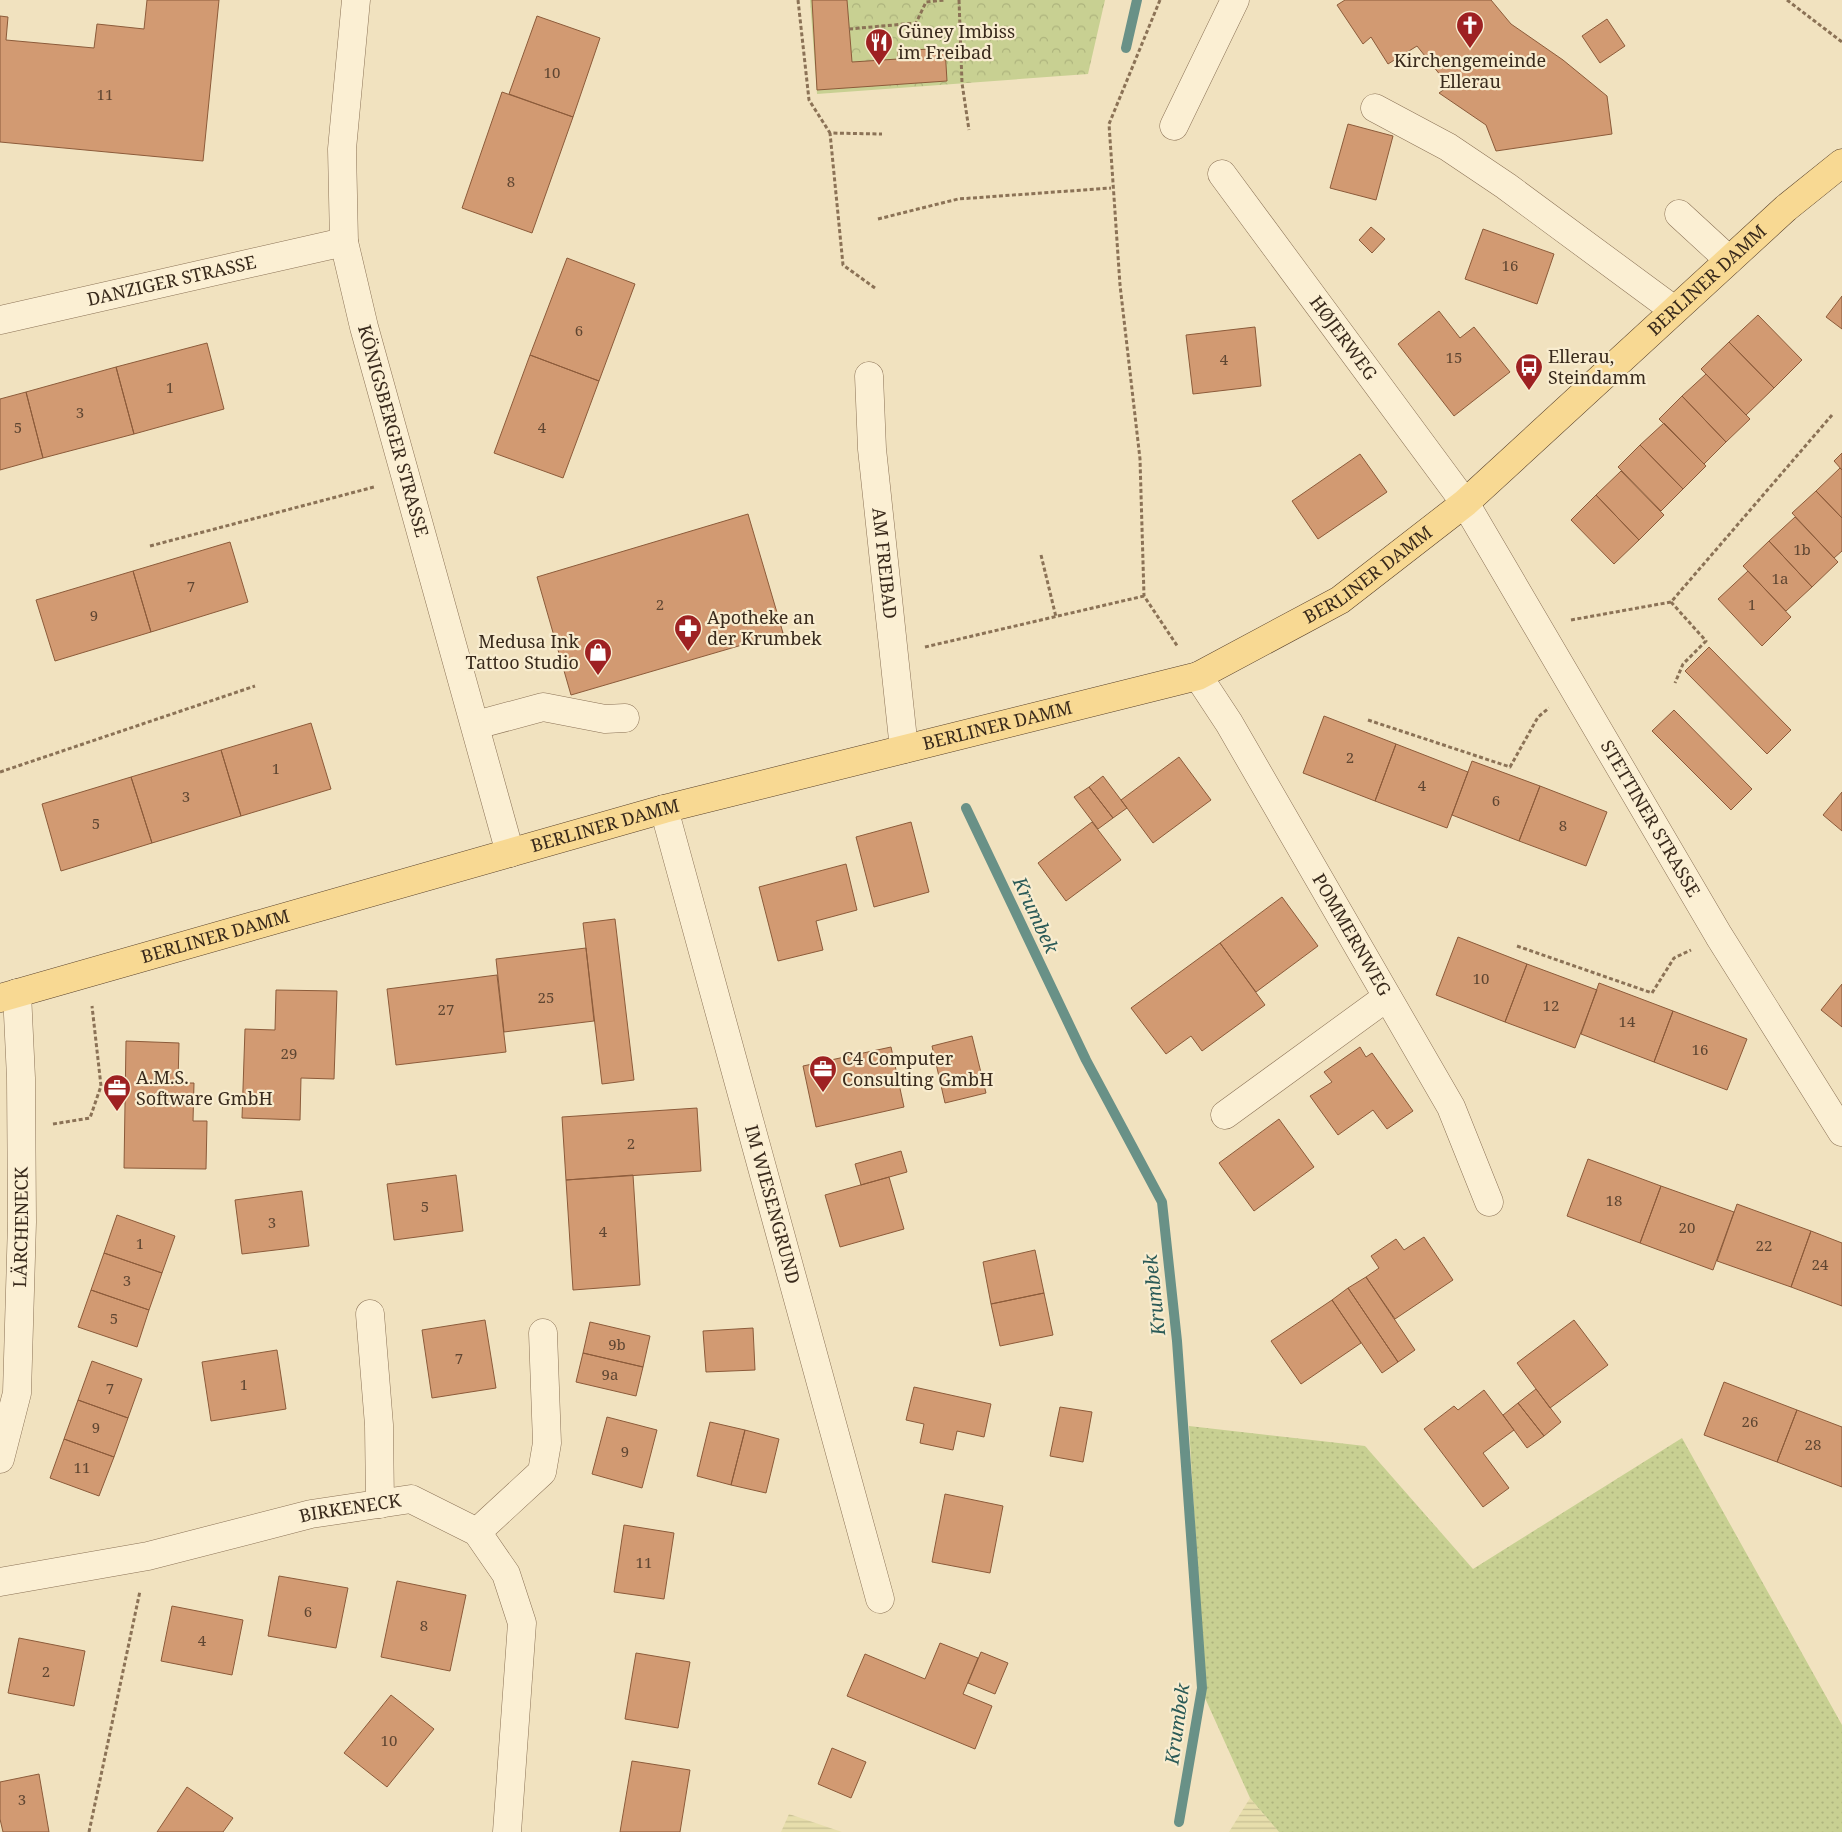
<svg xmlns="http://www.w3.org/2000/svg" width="1842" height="1832" viewBox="0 0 1842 1832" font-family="'Noto Serif',serif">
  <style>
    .farmland { fill: url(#farmland-rules) }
    .grass { fill: url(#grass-dots) }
    .park { fill: url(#park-crowns) }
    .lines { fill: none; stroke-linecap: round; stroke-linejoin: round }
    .stream { stroke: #699187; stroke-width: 10 }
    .building { fill: #d29a72; stroke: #8c5b3a }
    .minor-casing { stroke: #8b7256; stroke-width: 29 }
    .major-casing { stroke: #58402b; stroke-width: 29 }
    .path { stroke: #8b7256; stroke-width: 3; stroke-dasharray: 4 2.5; stroke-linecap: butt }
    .minor { stroke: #fbefd3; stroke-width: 28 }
    .major { stroke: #f8d993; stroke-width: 28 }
    .labels { text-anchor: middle; stroke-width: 4.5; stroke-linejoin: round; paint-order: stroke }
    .number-label { font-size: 15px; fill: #5f4632 }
    .poi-label { font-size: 18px; fill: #392a1c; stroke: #f8eccf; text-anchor: start }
    .street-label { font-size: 18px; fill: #392a1c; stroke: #f8eccf }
    .water-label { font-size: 19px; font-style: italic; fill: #2a5a57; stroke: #f8eccf }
  </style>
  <defs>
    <pattern id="farmland-rules" width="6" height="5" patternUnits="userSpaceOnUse" patternTransform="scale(1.25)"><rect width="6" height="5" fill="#e7deac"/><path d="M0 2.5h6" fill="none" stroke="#c7bf93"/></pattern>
    <pattern id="grass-dots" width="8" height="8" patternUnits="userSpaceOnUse" patternTransform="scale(1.25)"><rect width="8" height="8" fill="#c8d092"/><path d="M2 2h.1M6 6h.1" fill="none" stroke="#adb37d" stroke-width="1.8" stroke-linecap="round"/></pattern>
    <pattern id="park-crowns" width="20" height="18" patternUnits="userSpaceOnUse" patternTransform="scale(1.25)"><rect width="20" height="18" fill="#c8d092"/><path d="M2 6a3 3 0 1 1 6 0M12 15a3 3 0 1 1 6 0" fill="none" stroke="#adb37d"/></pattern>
  </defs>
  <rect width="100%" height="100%" fill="#f1e2bf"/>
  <path class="farmland" d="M1250 1798 1279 1832H1229Z
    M789 1814 842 1832H781Z"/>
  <path class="grass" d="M1189 1426 1365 1446 1473 1569 1682 1438 1842 1725V1832H1279L1250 1798 1205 1698Z"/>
  <path class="park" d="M810 0H1105L1088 74 817 94Z"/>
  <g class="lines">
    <path class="stream" d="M1126 48 1137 0
      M966 808 1086 1060 1162 1202 1177 1341 1202 1688 1179 1822"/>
  </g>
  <path class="building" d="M147 0H219L203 161 0 142V16L8 17 6 40 94 48 97 24 144 29Z
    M812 0H847L852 62 898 59V51L945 48 947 81 817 90Z
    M1345 0H1491L1511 24 1563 60 1607 96 1612 134 1496 151 1486 125 1439 93 1449 86 1417 46 1388 64 1371 37 1363 44 1337 5Z
    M537 16 600 38 573 117 509 94Z
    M1607 19 1625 46 1600 63 1582 36Z
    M502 92 573 117 532 233 462 208Z
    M1348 124 1393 136 1376 200 1330 188Z
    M1371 227 1385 239 1372 253 1359 240Z
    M1483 229 1554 254 1537 304 1465 279Z
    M567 258 635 284 599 381 530 355Z
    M1842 296V329L1826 317Z
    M1439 311 1460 338 1474 327 1510 372 1454 416 1398 344Z
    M1758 315 1802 360 1774 388 1729 342Z
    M1255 327 1261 386 1193 394 1186 335Z
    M1729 342 1774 388 1746 415 1701 369Z
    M207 343 224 409 134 434 116 367Z
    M530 355 599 381 563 478 494 453Z
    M116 367 134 434 43 458 26 392Z
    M1706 374 1750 419 1726 442 1682 396Z
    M26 392 43 458 0 470V399Z
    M1682 396 1726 442 1704 464 1659 419Z
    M1664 423 1706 466 1683 489 1640 445Z
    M1640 445 1683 489 1661 511 1618 467Z
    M1842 453V470L1834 461Z
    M1360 454 1387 492 1318 539 1292 501Z
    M1840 468 1842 470V518L1816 491Z
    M1621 471 1664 515 1639 540 1596 495Z
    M1816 491 1842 518V551L1834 558 1792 513Z
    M1596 495 1639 540 1614 564 1571 520Z
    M748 514 783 633 571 695 537 577Z
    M1795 517 1838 562 1812 587 1769 541Z
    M1769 541 1812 587 1786 611 1743 566Z
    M230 542 248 602 151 632 133 571Z
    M133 571 151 632 55 661 36 600Z
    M1748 571 1791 617 1762 646 1718 599Z
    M1709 647 1791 730 1767 754 1685 671Z
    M1674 710 1752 789 1731 810 1652 731Z
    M1324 716 1396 744 1375 801 1303 773Z
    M311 723 331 789 241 816 221 750Z
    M1396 744 1468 772 1447 828 1375 801Z
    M221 750 241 816 152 843 131 777Z
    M1179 757 1211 800 1153 843 1121 800Z
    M1472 761 1540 786 1519 841 1452 815Z
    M1103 776 1127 808 1113 818 1089 787Z
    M131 777 152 843 61 871 42 804Z
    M1540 786 1607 812 1586 866 1519 841Z
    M1089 787 1113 818 1098 829 1074 797Z
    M1842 792V831L1823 815Z
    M911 822 929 892 874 907 856 837Z
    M1092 822 1121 860 1066 901 1038 863Z
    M846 864 857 910 816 921 823 950 778 961 759 887Z
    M1282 897 1318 946 1256 992 1220 943Z
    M615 919 634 1080 602 1084 583 923Z
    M1458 937 1527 964 1505 1022 1436 995Z
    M1220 943 1265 1005 1202 1051 1191 1036 1166 1054 1131 1008Z
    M586 948 594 1021 504 1032 496 959Z
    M1527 964 1597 990 1575 1048 1505 1022Z
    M497 975 506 1052 396 1065 387 989Z
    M1599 983 1673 1011 1654 1062 1581 1034Z
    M1842 984V1027L1821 1010Z
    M276 990 337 991 334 1079 301 1078 300 1120 242 1118 245 1029 275 1030Z
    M1673 1011 1747 1039 1727 1090 1654 1062Z
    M972 1036 986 1093 945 1103 932 1046Z
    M126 1041 179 1043 178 1083H194L193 1121H207L206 1169 124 1168Z
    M891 1047 904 1107 816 1127 803 1066Z
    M1360 1047 1366 1057 1372 1053 1413 1111 1387 1129 1373 1110 1338 1135 1310 1096 1332 1082 1324 1072Z
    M697 1108 701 1171 566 1180 562 1117Z
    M1279 1119 1314 1167 1254 1211 1219 1163Z
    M901 1151 907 1172 861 1185 855 1164Z
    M1588 1159 1661 1186 1640 1243 1567 1216Z
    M456 1175 463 1231 394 1240 387 1184Z
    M633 1175 640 1285 573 1290 566 1180Z
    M889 1177 904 1229 840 1247 825 1195Z
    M1661 1186 1734 1212 1713 1270 1640 1243Z
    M302 1191 309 1246 242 1254 235 1200Z
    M1737 1204 1811 1231 1791 1287 1717 1261Z
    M117 1215 175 1236 162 1273 104 1253Z
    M1811 1231 1842 1243V1306L1791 1287Z
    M1424 1237 1453 1280 1395 1319 1366 1277 1379 1268 1371 1256 1396 1239 1404 1250Z
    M1035 1250 1044 1293 991 1304 983 1262Z
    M104 1253 162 1273 149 1310 91 1290Z
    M1366 1277 1415 1350 1398 1362 1348 1288Z
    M1348 1288 1398 1362 1382 1373 1332 1300Z
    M91 1290 149 1310 137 1347 78 1327Z
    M1044 1293 1053 1335 1000 1346 991 1304Z
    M1332 1300 1361 1343 1301 1384 1271 1341Z
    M485 1320 496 1388 432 1398 422 1330Z
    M1574 1320 1608 1365 1550 1408 1517 1363Z
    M590 1322 650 1336 643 1367 583 1353Z
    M753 1328 755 1370 706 1372 703 1331Z
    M277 1350 286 1409 211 1421 202 1362Z
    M583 1353 643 1367 636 1396 576 1382Z
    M92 1361 142 1379 128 1418 78 1400Z
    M1724 1382 1797 1410 1777 1462 1704 1435Z
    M914 1387 991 1404 984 1437 957 1431 953 1450 920 1443 924 1424 906 1420Z
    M1536 1389 1561 1422 1544 1436 1518 1403Z
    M1484 1390 1514 1430 1483 1453 1509 1488 1483 1507 1424 1429 1454 1406 1458 1410Z
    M78 1400 128 1418 114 1457 64 1439Z
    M1518 1403 1544 1436 1527 1448 1503 1415Z
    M1060 1407 1092 1412 1083 1462 1050 1456Z
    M1797 1410 1842 1427V1487L1777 1462Z
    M607 1417 657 1430 642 1488 592 1474Z
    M710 1422 745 1430 731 1485 697 1476Z
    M745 1430 779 1439 766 1493 731 1485Z
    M64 1439 114 1457 99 1496 50 1478Z
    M945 1494 1003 1506 990 1573 932 1562Z
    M624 1525 674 1533 664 1599 614 1592Z
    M279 1576 348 1588 336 1648 268 1636Z
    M397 1581 466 1595 450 1671 381 1657Z
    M172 1606 243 1620 232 1675 161 1661Z
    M19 1638 85 1651 74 1706 8 1693Z
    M940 1643 978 1658 963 1694 992 1706 975 1749 847 1696 865 1654 925 1679Z
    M981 1652 1008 1663 995 1694 968 1683Z
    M636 1653 690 1662 678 1728 625 1719Z
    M391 1695 434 1729 387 1787 344 1753Z
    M832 1748 866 1762 851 1798 818 1784Z
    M632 1761 690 1770 680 1832H620Z
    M39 1774 49 1832H3L0 1819V1782Z
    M187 1787 233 1818 223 1832H157Z"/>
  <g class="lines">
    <g class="minor-casing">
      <g id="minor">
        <path id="s1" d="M356 0 342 149 344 242 364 327 510 853"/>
        <path d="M1375 108 1448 147 1506 186 1674 310"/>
        <path d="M1174 126 1235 0"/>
        <path id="s2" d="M1222 174 1465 503 1719 936 1842 1132"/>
        <path d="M1679 214 1729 260"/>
        <path id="s3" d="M0 320 344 242"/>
        <path id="s4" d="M869 376 872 449 904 749"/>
        <path id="s5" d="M1198 676 1229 723 1451 1107 1489 1202"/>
        <path d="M476 725 543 707 605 719 625 718"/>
        <path id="s6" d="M664 809 880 1599"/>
        <path d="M1225 1115 1387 997"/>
        <path d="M370 1314 379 1425 380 1504"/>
        <path id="s7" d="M0 1459 17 1393 22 1222 21 1078 17 993"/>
        <path d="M477 1532 542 1472 547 1443 543 1333"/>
        <path id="s8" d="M0 1582 148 1556 311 1514 411 1499 477 1532 506 1574 522 1623 507 1832"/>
      </g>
    </g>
    <g class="major-casing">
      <g id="major">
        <path id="s9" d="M0 998 664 809 1198 676 1340 600 1465 503 1786 208 1842 163"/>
      </g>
    </g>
    <path class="path" d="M798 0 809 100 830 133
      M959 0 962 83 969 130
      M1160 0 1109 124 1120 285 1140 459 1144 596 1178 647
      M1787 0 1842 42
      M849 29 916 23 926 2 945 0
      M878 219 958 199 1111 188
      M875 288 843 265 830 133 882 134
      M150 546 374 487
      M1041 555 1056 617
      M1671 602 1706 641 1683 664 1675 683
      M1571 620 1671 602 1832 415
      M925 647 1144 596
      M1368 720 1510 767 1538 717 1549 708
      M0 772 255 686
      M1517 946 1652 993 1674 958 1691 950
      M53 1124 90 1118 101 1086 92 1006
      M89 1832 140 1591"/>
    <use href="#minor" class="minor"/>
    <use href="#major" class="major"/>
  </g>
  <defs>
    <g id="church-pin" transform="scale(1.4375)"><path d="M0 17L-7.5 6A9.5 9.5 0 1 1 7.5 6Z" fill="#9e2122" stroke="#f8eccf"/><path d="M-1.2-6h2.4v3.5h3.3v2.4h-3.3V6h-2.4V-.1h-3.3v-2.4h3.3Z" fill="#fff"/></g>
    <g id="restaurant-pin" transform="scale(1.4375)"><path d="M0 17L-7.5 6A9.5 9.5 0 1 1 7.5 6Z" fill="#9e2122" stroke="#f8eccf"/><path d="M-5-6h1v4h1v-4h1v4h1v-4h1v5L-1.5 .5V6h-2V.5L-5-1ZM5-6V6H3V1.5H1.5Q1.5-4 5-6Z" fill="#fff"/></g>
    <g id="bus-pin" transform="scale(1.4375)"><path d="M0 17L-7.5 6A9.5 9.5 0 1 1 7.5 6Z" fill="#9e2122" stroke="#f8eccf"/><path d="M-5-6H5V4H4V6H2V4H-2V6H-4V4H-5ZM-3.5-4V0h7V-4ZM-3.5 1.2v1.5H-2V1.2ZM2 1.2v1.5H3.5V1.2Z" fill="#fff"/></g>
    <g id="pharmacy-pin" transform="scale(1.4375)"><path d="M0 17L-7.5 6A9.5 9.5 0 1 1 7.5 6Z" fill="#9e2122" stroke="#f8eccf"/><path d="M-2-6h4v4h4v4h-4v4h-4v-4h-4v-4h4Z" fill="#fff"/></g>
    <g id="shop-pin" transform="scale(1.4375)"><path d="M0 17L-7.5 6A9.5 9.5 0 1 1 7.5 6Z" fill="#9e2122" stroke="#f8eccf"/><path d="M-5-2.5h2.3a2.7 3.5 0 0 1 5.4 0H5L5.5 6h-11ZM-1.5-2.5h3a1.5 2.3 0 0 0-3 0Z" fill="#fff"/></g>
    <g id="office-pin" transform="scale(1.4375)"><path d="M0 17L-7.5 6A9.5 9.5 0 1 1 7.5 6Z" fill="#9e2122" stroke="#f8eccf"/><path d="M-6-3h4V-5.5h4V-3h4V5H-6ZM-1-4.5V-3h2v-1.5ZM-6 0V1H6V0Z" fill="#fff"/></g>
  </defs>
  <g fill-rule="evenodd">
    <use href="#church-pin" x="1470" y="25"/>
    <use href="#restaurant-pin" x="879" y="42"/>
    <use href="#bus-pin" x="1529" y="367"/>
    <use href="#pharmacy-pin" x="688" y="628"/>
    <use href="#shop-pin" x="598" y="652"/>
    <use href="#office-pin" x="823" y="1069"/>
    <use href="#office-pin" x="117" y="1088"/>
  </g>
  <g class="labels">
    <g class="number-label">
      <text x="552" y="78">10</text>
      <text x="105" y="100">11</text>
      <text x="511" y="187">8</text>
      <text x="1510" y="271">16</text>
      <text x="579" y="336">6</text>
      <text x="1454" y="363">15</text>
      <text x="1224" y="365">4</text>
      <text x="170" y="393">1</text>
      <text x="80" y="418">3</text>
      <text x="18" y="433">5</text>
      <text x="542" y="433">4</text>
      <text x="1802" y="555">1b</text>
      <text x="1780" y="584">1a</text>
      <text x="191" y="592">7</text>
      <text x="660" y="610">2</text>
      <text x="1752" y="610">1</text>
      <text x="94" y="621">9</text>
      <text x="1350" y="763">2</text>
      <text x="276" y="774">1</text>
      <text x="1422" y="791">4</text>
      <text x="186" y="802">3</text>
      <text x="1496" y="806">6</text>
      <text x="96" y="829">5</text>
      <text x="1563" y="831">8</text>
      <text x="1481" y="984">10</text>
      <text x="546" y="1003">25</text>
      <text x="1551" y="1011">12</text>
      <text x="446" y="1015">27</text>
      <text x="1627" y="1027">14</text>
      <text x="1700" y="1055">16</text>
      <text x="289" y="1059">29</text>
      <text x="631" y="1149">2</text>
      <text x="1614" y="1206">18</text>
      <text x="425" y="1212">5</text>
      <text x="272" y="1228">3</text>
      <text x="1687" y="1233">20</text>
      <text x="603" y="1237">4</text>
      <text x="140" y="1249">1</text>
      <text x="1764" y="1251">22</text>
      <text x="1820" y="1270">24</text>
      <text x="127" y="1286">3</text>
      <text x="114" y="1324">5</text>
      <text x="617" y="1350">9b</text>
      <text x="459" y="1364">7</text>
      <text x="610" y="1380">9a</text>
      <text x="244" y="1390">1</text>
      <text x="110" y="1394">7</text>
      <text x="1750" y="1427">26</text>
      <text x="96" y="1433">9</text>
      <text x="1813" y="1450">28</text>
      <text x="625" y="1457">9</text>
      <text x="82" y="1473">11</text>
      <text x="644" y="1568">11</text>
      <text x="308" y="1617">6</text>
      <text x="424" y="1631">8</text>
      <text x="202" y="1646">4</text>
      <text x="46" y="1677">2</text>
      <text x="389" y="1746">10</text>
      <text x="22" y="1805">3</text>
    </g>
    <g class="poi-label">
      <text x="898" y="38">Güney Imbiss<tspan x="898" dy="21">im Freibad</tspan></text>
      <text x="1470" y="67" text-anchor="middle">Kirchengemeinde<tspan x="1470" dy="21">Ellerau</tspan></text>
      <text x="1548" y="363">Ellerau,<tspan x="1548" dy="21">Steindamm</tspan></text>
      <text x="707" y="624">Apotheke an<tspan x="707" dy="21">der Krumbek</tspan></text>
      <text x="579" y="648" text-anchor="end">Medusa Ink<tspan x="579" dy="21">Tattoo Studio</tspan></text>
      <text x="842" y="1065">C4 Computer<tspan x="842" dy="21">Consulting GmbH</tspan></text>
      <text x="136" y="1084">A.M.S.<tspan x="136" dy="21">Software GmbH</tspan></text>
    </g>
    <g class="street-label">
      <text dy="6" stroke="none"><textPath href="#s9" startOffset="1889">BERLINER DAMM</textPath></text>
      <text dy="6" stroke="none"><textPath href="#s3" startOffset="176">DANZIGER STRASSE</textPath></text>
      <text dy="6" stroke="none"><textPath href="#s2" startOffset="204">HØJERWEG</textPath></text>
      <text dy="6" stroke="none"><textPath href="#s1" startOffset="438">KÖNIGSBERGER STRASSE</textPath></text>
      <text dy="6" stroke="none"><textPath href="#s4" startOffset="188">AM FREIBAD</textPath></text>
      <text dy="6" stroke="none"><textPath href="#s9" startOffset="1439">BERLINER DAMM</textPath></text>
      <text dy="6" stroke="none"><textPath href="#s9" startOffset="1034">BERLINER DAMM</textPath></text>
      <text dy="6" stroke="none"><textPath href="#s2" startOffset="775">STETTINER STRASSE</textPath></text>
      <text dy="6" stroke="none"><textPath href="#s9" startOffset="629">BERLINER DAMM</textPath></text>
      <text dy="6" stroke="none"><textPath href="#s5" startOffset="301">POMMERNWEG</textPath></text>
      <text dy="6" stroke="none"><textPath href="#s9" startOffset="224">BERLINER DAMM</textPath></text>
      <text dy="6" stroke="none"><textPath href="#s6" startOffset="410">IM WIESENGRUND</textPath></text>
      <text dy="6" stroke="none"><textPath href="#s7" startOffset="234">LÄRCHENECK</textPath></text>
      <text dy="6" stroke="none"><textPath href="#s8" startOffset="358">BIRKENECK</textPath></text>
    </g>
    <g class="water-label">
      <text transform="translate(1036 915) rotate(65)" y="7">Krumbek</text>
      <text transform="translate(1154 1295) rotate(-96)" y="7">Krumbek</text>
      <text transform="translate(1177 1724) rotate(-82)" y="7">Krumbek</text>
    </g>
  </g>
</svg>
